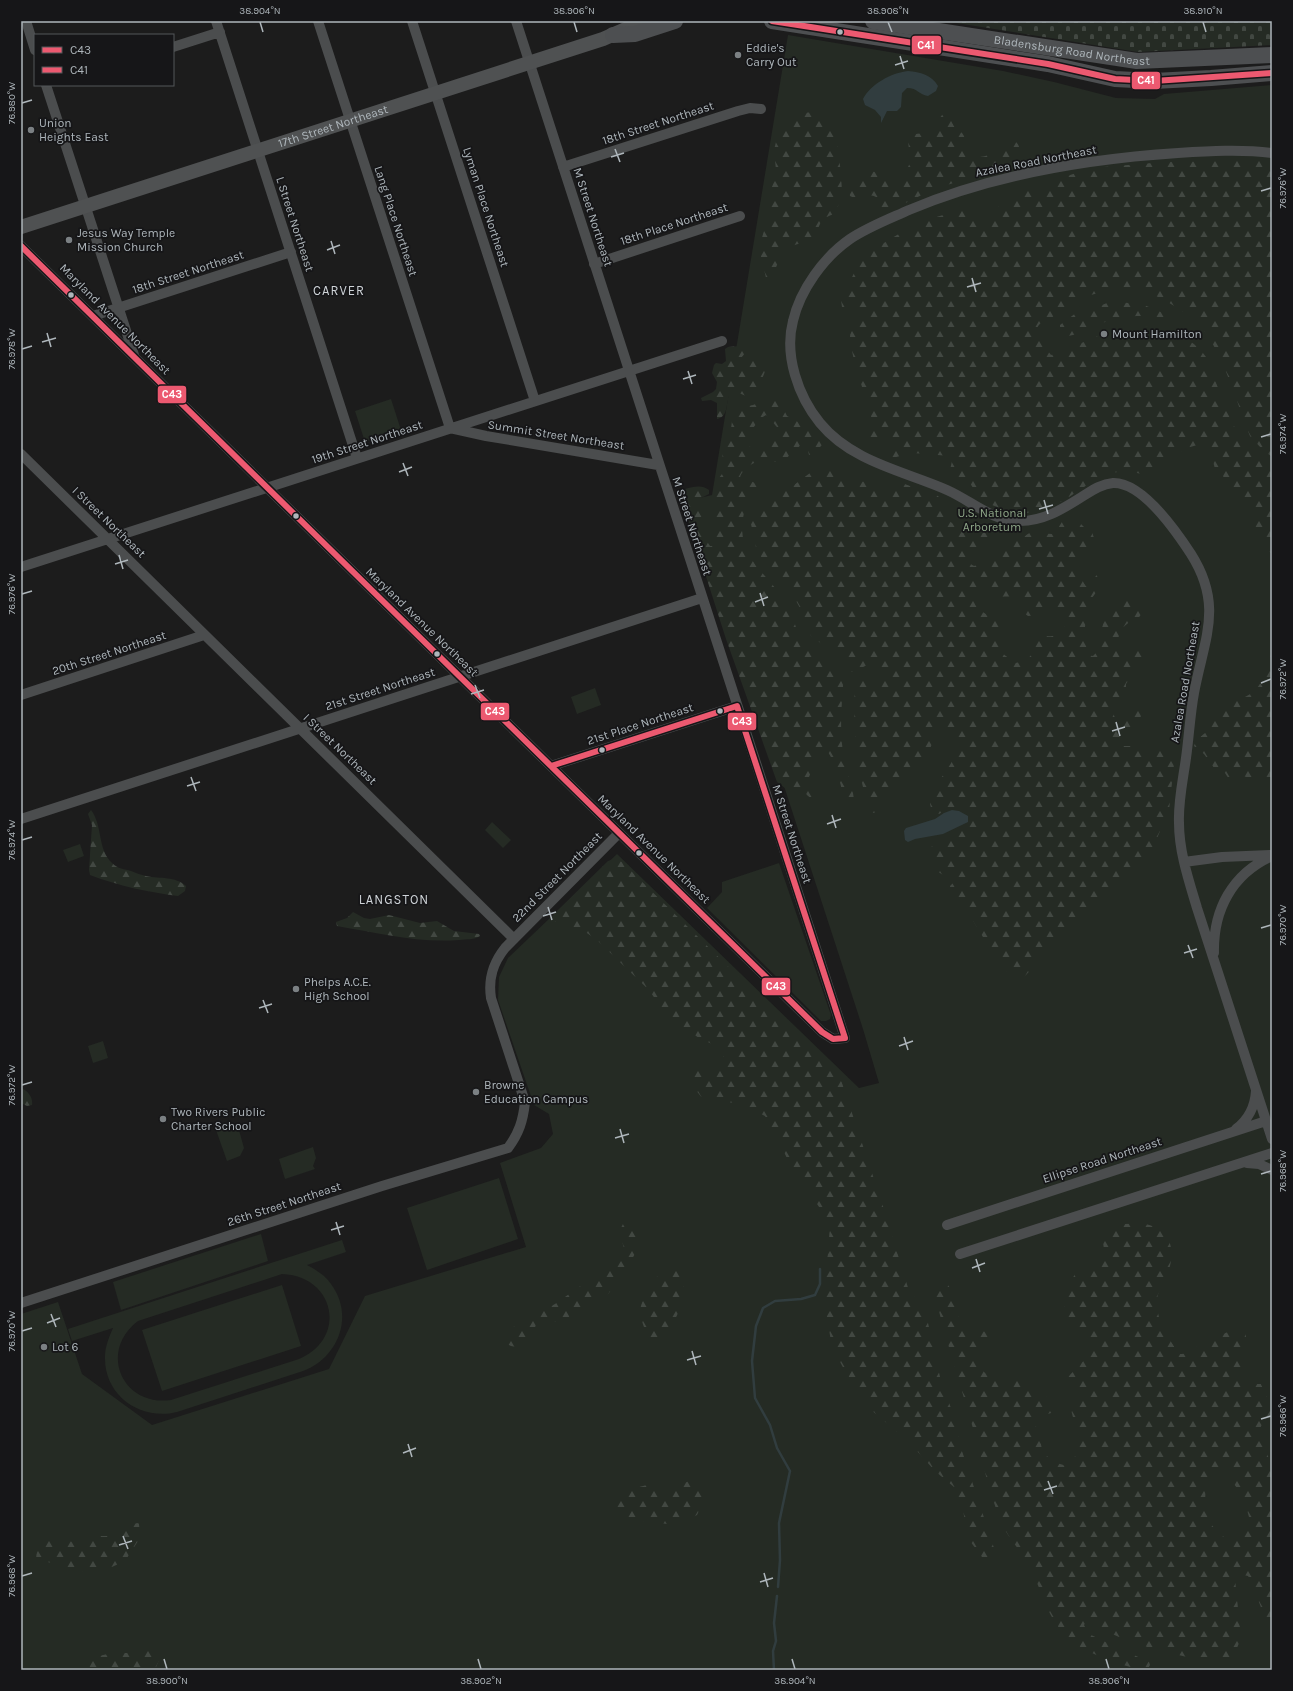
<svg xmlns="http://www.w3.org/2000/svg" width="1293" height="1691" viewBox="0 0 1293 1691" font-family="Karla,sans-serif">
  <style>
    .green { fill: #252b24; fill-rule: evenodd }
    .forest { fill: url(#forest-firs); fill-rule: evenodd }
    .cemetery { fill: url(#cemetery-stones) }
    .water { fill: #313d3f }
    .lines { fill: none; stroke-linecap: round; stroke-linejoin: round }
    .stream { stroke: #313d3f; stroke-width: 2.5 }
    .minor { stroke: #4b4d4e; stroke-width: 10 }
    .secondary { stroke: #4f5152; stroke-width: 14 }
    .primary { stroke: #4d4f51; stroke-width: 16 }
    .bus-1-casing { stroke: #161618; stroke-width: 9 }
    .bus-2-casing { stroke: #161618; stroke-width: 9 }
    .bus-1 { stroke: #ec5970; stroke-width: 6 }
    .bus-2 { stroke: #ec5970; stroke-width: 6 }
    .ticks { fill: none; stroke: #aeb6bb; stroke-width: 1.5 }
    .bus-dot { fill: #aeb6bb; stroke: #161618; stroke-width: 1.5 }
    .poi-dot { fill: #7b8083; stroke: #161618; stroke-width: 1.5 }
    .labels { text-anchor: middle; stroke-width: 3.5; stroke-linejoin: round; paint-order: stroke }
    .poi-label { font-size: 12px; fill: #aeb6bb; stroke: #161618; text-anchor: start }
    .street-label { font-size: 12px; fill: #aeb6bb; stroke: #161618 }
    .park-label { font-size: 12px; fill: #8da587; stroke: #161618 }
    .neighbourhood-label { font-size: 13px; letter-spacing: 1px; fill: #cfd4d8; stroke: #161618 }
    .line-badge { stroke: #161618; stroke-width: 1.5 }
    .badge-label { font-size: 11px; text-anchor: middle; font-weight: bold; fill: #fff }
    .neatline { fill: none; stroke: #aeb6bb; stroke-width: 1.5 }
    .ticks-label { font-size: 10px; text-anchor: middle; fill: #aeb6bb }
  </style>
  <defs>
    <pattern id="forest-firs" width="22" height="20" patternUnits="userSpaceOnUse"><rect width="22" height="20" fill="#252b24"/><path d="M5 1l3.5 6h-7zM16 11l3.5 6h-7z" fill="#424842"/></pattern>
    <pattern id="cemetery-stones" width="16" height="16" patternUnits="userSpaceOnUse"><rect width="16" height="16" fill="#252b24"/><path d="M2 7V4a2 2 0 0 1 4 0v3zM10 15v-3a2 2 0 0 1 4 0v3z" fill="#424842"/></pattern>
  </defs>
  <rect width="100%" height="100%" fill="#1c1c1c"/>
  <path class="green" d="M788 35 1003 71 1054 82 1116 98 1155 99 1164 94 1272 85V1670H21V1314L58 1302 82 1374 152 1425 329 1369 365 1296 526 1247 500 1163 541 1148 553 1134 549 1114 534 1105 498 1000 499 977 508 958 617 854 859 1088 879 1083 863 1029 691 500 712 495Z
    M391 399 401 430 365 442 355 411Z
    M595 688 601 705 577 714 571 697Z
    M492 822 511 840 503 848 485 830Z
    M80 844 84 856 68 862 63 850Z
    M779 863 831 1015 830 1019 826 1021H821L707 908 722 892V882Z
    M103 1041 108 1058 93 1063 88 1046Z
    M237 1123 244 1148 240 1156 227 1161 216 1130Z
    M313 1147 316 1158 313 1166 315 1169 285 1179 279 1159Z
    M499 1178 518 1239 427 1270 407 1208Z
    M261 1234 268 1261 121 1310 113 1282Z
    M342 1240 346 1252 307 1265C316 1270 325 1275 331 1284 355 1316 338 1358 303 1371L177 1412C141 1421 104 1396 105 1357 105 1347 109 1337 113 1328L72 1341 68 1329ZM282 1274C335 1276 348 1338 299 1359L171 1400C122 1407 98 1351 138 1321Z
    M282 1285 301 1346 162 1391 142 1330Z"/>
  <path class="forest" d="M814 112H823L832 126 838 147 841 175 842 192 836 213C815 221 823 224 812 240L784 248 772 277 767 282 759 248 770 210 772 187 776 170 774 150 778 134 789 122 802 113Z
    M943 114H948C953 118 951 123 955 127 956 130 960 131 962 133 968 141 965 151 977 156 992 161 1001 138 1016 142 1023 149 1018 156 1015 164L934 189 885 213C883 211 882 210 880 208 878 205 880 199 876 197 867 192 859 201 850 196 848 189 849 184 854 179 874 161 884 180 901 181L910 163 908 139 909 136C916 133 925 134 931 130 937 126 938 119 943 114Z
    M1245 159 1272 162V457L1261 448 1250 436C1237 404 1223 351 1200 326 1191 316 1178 308 1166 301 1141 287 1118 287 1091 295 1076 300 1066 308 1054 316 1048 320 1040 321 1037 328L1048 351 1051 355C1094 341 1123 316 1172 332 1186 337 1198 345 1206 357 1217 383 1229 422 1245 445 1252 455 1262 462 1272 470V554C1261 544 1256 532 1253 517 1252 514 1253 508 1251 505 1248 499 1242 500 1237 500L1229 492 1227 480 1215 469 1213 461 1200 445C1184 445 1160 466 1146 475L1128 471 1109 473 1093 481 1063 501 1027 513 1003 509 981 501 970 483 957 482 951 476 950 470 952 461 950 456 913 453 892 458 891 455 896 441 894 438 890 437 874 443 869 441C868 434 874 428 872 420 866 394 852 364 850 337 850 329 859 322 857 314 856 307 848 307 842 307L841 300 857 267 869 252 897 235 933 218 950 213 963 201 966 202 968 216C972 218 977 222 982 220 989 218 994 211 999 206 1007 199 1018 192 1029 189L1034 193H1039L1067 176 1092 168 1164 162 1227 161Z
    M1112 301 1144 305 1166 314 1163 318C1142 314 1120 316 1100 324 1089 329 1077 336 1065 336L1060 330V325L1080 310 1097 307Z
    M741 346 745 348C747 356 738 358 735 366L737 368C752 368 750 354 767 361L768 364 762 379 764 385 763 390 746 396 739 393 729 396C726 404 728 417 717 419V403L711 400 702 401 701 398 713 392 716 389 717 382 712 373 714 365 716 363 722 364 726 361 725 349 728 347Z
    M774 397 779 400 787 416 797 421 801 426 814 429 819 434 823 444 815 452 809 455 807 446 802 444C797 448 788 458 783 460 774 465 770 459 762 460 753 462 739 471 740 480L753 482 760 486C758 493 748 496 746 505 731 556 764 568 788 605 795 616 795 634 804 644 816 657 833 663 841 679 845 686 842 692 842 700 841 718 840 739 844 757 846 769 858 801 853 810H848L846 808C841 788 838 764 825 748L819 753 809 777 808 786 812 796 811 798C807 796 806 793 803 791 798 786 791 788 785 788L777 782 726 639 689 523 677 494 679 491C689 488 700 483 709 490V494L699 499 697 503 703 521 706 540 710 546H715C719 536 713 529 711 519L722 505 720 504 714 506 711 499C719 491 721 488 719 478L725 470 722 453 731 429 733 413 742 407 753 405ZM766 415C771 418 774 425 779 429V431L770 434 769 439 771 448C761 451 748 452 745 438L761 418Z
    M822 467C832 470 840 479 850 483 855 485 860 480 865 482 869 483 873 489 877 491L893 487 899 482 938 496C943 502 942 507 944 514 947 522 953 523 960 527 963 529 965 531 967 533 975 538 986 515 995 536 992 551 975 547 968 557L969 563 974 566C986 563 1002 553 1003 540L1007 537 1022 538C1040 525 1034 533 1052 534L1057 530 1065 517H1074L1085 528 1091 529 1094 538C1092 549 1080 552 1074 560L1075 566C1083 573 1080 579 1086 586L1089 585 1099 572 1108 571 1109 574 1092 598 1088 607 1085 627 1087 645 1084 653 1088 655 1093 656 1097 652 1104 619 1125 593 1126 592C1135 596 1150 608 1138 618 1135 621 1130 621 1127 624 1120 629 1117 638 1118 647 1118 652 1119 655 1123 657L1138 644 1142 647 1144 655 1142 660 1126 684V694L1114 705 1112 710 1115 718 1119 720C1123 720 1135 710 1138 707 1143 714 1141 717 1138 724H1134L1131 726 1122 743 1124 746H1143C1154 765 1156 738 1174 751L1175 755 1169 810 1152 850 1143 864 1058 939C1052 946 1046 953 1039 959 1031 967 1028 978 1016 980 1001 970 975 923 964 906 959 899 950 894 950 886L956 880 946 877 937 871 928 858 927 853 933 845 941 840 968 825 970 822C969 817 967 814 963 811 954 805 948 809 939 814 935 812 930 809 930 803 930 787 955 765 957 748 958 743 955 737 953 733L945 728 937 732 929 751 924 758 910 767 896 782 882 792 879 797 876 812 873 813 870 811C855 766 853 731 855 684 862 678 873 682 880 676V670C867 658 864 670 851 672L837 655 811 636 800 608 790 590 757 552 751 524 753 514 759 504 790 488 814 470ZM982 589C987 591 991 595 997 596 1004 598 1011 594 1018 601 1023 606 1022 612 1028 616 1040 616 1054 599 1064 613L1065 626C1052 645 1046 630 1034 638L1032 642V654L1026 661 1015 663 1002 653 1001 626C998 623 995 619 992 617 982 612 973 608 974 596L978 590Z
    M1272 650V784L1239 775 1232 776 1230 779H1229L1225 773 1217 772 1204 754 1194 746C1199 735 1201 738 1208 730 1214 723 1213 713 1222 706 1229 701 1237 700 1245 697 1263 689 1268 668 1272 650Z
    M91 810C103 826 97 849 112 863 118 869 124 869 131 871 136 873 141 875 146 876 160 879 175 876 186 886L185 891 178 896C148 892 119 886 90 875L89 870 92 825 88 814Z
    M614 859 622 862 627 867 840 1077 882 1203 909 1291C913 1298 920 1298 924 1305L940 1377 953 1414 962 1451 994 1548 995 1556 992 1562 987 1563 985 1561 967 1537 965 1521 962 1505 954 1487 935 1471 908 1441 870 1409 845 1371 832 1347 824 1300 830 1226 828 1220 815 1201 811 1190 804 1181 795 1176 790 1168 786 1156 765 1116 742 1104 703 1099 695 1089 691 1069 717 1070 723 1061V1049L699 1038 667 1016 649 990 597 940 584 931 554 921 552 917 556 912 608 861Z
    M353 912 364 918 370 919 389 915 420 923 437 921 454 931 479 934 480 936C474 940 466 939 459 940 417 943 378 933 337 926L336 922 347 918Z
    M21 1088C28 1091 33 1097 32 1105L27 1106 21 1103Z
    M627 1216 637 1231 636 1252 621 1278 608 1294 575 1312 561 1323 550 1320 536 1325 527 1345 522 1348 511 1346 503 1342 506 1331 555 1304 609 1266 620 1262 625 1251 619 1232Z
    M1125 1224C1131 1224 1138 1223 1144 1224 1173 1228 1176 1252 1167 1276 1164 1284 1158 1290 1157 1299 1156 1321 1167 1337 1180 1354 1188 1355 1193 1348 1200 1345 1209 1341 1236 1326 1244 1329 1252 1340 1232 1364 1248 1384H1261L1267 1397 1272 1398V1417L1264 1421 1259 1430 1272 1468V1625C1260 1615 1257 1589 1248 1576 1243 1574 1238 1576 1235 1579L1241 1638 1235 1653 1231 1658 1225 1660 1204 1661 1153 1649 1119 1637 1086 1622 1084 1625 1087 1631 1091 1635 1149 1662 1150 1665 1147 1670C1128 1669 1083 1652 1069 1639 1045 1615 1044 1595 1030 1567 1022 1551 1008 1539 1001 1522 990 1494 983 1464 975 1435 961 1387 946 1340 934 1292L942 1281H944C958 1291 952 1318 967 1328 975 1332 984 1330 992 1333L991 1338 979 1348V1362L984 1372 993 1378H1018L1034 1386 1050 1400 1054 1412 1042 1416 1032 1417 1040 1436 1042 1451 1053 1462 1067 1466 1077 1454 1082 1435 1074 1421 1070 1406 1080 1396 1078 1388 1066 1387 1067 1378 1089 1355 1090 1343C1082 1333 1073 1326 1065 1317L1064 1295 1076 1272 1088 1267 1099 1270C1107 1260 1104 1245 1101 1234L1105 1229ZM1227 1470 1230 1473 1234 1484 1243 1496 1249 1517C1244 1525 1238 1537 1228 1540 1222 1536 1213 1528 1210 1522 1204 1512 1204 1490 1208 1480L1223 1471Z
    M676 1267 683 1281 685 1298 671 1328 658 1341H649L639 1313 645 1292 663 1269Z
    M694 1479 708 1492 697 1515 676 1525 634 1520 615 1510 619 1492 647 1485 662 1492Z
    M139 1523 140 1538 125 1561 103 1571 86 1572 36 1559 38 1541 60 1538 76 1543 96 1536H115L129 1524Z
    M155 1649 157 1650 160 1658 156 1667 153 1668 148 1665 141 1670H94L89 1668C93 1649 125 1654 139 1653 144 1653 149 1650 155 1649Z"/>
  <path class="cemetery" d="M944 21H1272V45L1138 52Z"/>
  <path class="water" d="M908 71C920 72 932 75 938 86L936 91 928 96C919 95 918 88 907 88L902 93 901 107 897 111H887L881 123V117L875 110 865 105 863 99C871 84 891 73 908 71Z
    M952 810 959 811 968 816V822L943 834 915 839 908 842 905 840 904 831 906 828 935 819 944 813Z"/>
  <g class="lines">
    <path class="stream" d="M778 1587 780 1560 779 1523 790 1471 777 1448 770 1425 755 1398 752 1361 756 1326 763 1308 775 1301 801 1299 815 1295 820 1284V1269
      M774 1670 773 1651 776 1641 774 1623 777 1596"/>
    <path class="minor" d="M26 21 35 50
      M216 21 357 458
      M318 21 450 428 486 436 658 465
      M412 21 535 401
      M173 47 220 32
      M46 85 134 355
      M1272 153C1241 149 1209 151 1178 153 1086 159 994 174 909 210 889 219 868 227 850 239 824 257 800 290 793 321 784 355 798 396 820 423 852 462 904 471 947 490 972 501 991 521 1020 521 1043 521 1061 510 1080 498 1090 492 1100 484 1113 483 1142 482 1176 531 1191 554 1224 606 1204 639 1194 693 1190 715 1189 737 1186 758 1183 780 1178 802 1179 823 1179 852 1189 881 1197 908L1272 1139
      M563 167 738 111 750 108 761 109
      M21 246 822 1032 833 1039 845 1038 516 21
      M594 264 740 216
      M93 316 291 252
      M21 454 514 939
      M21 567 722 341
      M21 695 204 635
      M551 766 737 706
      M21 819 702 598
      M1184 862 1222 857 1270 855
      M1214 953C1213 910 1232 874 1272 856
      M1236 1129C1248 1120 1255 1106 1256 1091
      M1247 1163 1259 1164 1272 1170
      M947 1225 1266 1121
      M960 1254 1272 1153
      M21 1303 382 1186 508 1148C519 1133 523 1121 525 1102L491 998C488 978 493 963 505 948L619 833"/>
    <path class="secondary" id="s1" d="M21 227 603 39 644 21"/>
    <g class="primary">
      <path d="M772 21 1048 64 1115 79 1154 81 1211 78 1272 73"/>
      <path id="s2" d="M873 21 1137 61 1272 55"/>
      <path d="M613 35 635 34 675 21"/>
    </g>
    <g class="bus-1-casing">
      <path id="bus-1" d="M21 246 822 1032 833 1039 845 1038 737 706 551 766"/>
    </g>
    <g class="bus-2-casing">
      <path id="bus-2" d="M772 21 1048 64 1115 79 1154 81 1272 73"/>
    </g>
    <use href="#bus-1" class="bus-1"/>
    <use href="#bus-2" class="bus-2"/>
  </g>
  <path class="ticks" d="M260 22 263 32M574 22 577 32M888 22 892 32M1203 22 1206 32M900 56 904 69M895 65 908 61M22 103 32 100M615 149 620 162M611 157 624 153M1261 191 1271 188M331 241 335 254M327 250 340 245M972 278 976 292M967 287 981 283M47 333 51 347M42 342 56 338M22 349 32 346M688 371 692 384M683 379 696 375M1261 437 1271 434M403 463 408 476M399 472 412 467M1044 500 1048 514M1039 509 1053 505M119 555 123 569M115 564 128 560M760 593 764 606M22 594 32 591M755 602 768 597M1261 683 1271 679M475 685 480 698M471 694 484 690M1116 722 1120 736M1112 731 1125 727M191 777 196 791M187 786 200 782M832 815 836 828M827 824 841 819M22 840 32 837M548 907 552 920M543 916 556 912M1261 928 1271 925M1188 945 1193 958M1184 953 1197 949M263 1000 268 1013M259 1008 272 1004M904 1037 908 1050M899 1046 913 1041M22 1085 32 1082M620 1129 624 1143M615 1138 629 1134M1261 1174 1271 1171M336 1222 340 1235M331 1230 344 1226M976 1259 980 1272M972 1268 985 1263M51 1314 56 1327M47 1323 60 1318M22 1331 32 1328M692 1351 696 1365M687 1360 701 1356M1261 1419 1271 1416M408 1444 412 1457M403 1453 416 1448M1048 1481 1053 1494M1044 1490 1057 1486M123 1536 128 1549M119 1545 132 1541M764 1573 768 1587M22 1576 32 1573M760 1582 773 1578M164 1659 167 1669M478 1659 481 1669M792 1659 795 1669M1106 1659 1109 1669"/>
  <g class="bus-dot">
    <circle cx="840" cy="32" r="3.5"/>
    <circle cx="71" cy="295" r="3.5"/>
    <circle cx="296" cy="516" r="3.5"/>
    <circle cx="437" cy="654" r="3.5"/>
    <circle cx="720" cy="711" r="3.5"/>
    <circle cx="602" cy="750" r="3.5"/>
    <circle cx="639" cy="853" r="3.5"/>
  </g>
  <g class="poi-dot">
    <circle cx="738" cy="55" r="4"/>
    <circle cx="31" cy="130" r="4"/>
    <circle cx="69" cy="240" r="4"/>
    <circle cx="1104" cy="334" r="4"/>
    <circle cx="296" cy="989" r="4"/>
    <circle cx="476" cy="1092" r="4"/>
    <circle cx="163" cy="1119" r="4"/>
    <circle cx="44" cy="1347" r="4"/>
  </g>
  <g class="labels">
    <g class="poi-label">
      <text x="746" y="52">Eddie's<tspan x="746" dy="14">Carry Out</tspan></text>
      <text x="39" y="127">Union<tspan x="39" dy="14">Heights East</tspan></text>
      <text x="77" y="237">Jesus Way Temple<tspan x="77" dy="14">Mission Church</tspan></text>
      <text x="1112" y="338">Mount Hamilton</text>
      <text x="304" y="986">Phelps A.C.E.<tspan x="304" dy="14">High School</tspan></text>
      <text x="484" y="1089">Browne<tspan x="484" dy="14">Education Campus</tspan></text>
      <text x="171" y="1116">Two Rivers Public<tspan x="171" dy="14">Charter School</tspan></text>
      <text x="52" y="1351">Lot 6</text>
    </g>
    <g class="street-label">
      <text dy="4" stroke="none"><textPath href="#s2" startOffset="201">Bladensburg Road Northeast</textPath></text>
      <text transform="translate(658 123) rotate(-18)" y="4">18th Street Northeast</text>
      <text dy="4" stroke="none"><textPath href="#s1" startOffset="328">17th Street Northeast</textPath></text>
      <text transform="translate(1036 161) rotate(-11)" y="4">Azalea Road Northeast</text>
      <text transform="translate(486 207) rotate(72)" y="4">Lyman Place Northeast</text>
      <text transform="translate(593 217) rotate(72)" y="4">M Street Northeast</text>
      <text transform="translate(396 221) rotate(72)" y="4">Lang Place Northeast</text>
      <text transform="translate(295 224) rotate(72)" y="4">L Street Northeast</text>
      <text transform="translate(674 224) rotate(-18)" y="4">18th Place Northeast</text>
      <text transform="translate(188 272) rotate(-18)" y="4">18th Street Northeast</text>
      <text transform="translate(115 319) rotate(45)" y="4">Maryland Avenue Northeast</text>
      <text transform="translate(556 435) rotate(9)" y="4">Summit Street Northeast</text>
      <text transform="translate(367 442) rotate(-18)" y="4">19th Street Northeast</text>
      <text transform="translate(109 522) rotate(44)" y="4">I Street Northeast</text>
      <text transform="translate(692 526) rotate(72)" y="4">M Street Northeast</text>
      <text transform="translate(422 622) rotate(44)" y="4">Maryland Avenue Northeast</text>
      <text transform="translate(109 653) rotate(-18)" y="4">20th Street Northeast</text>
      <text transform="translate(1185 682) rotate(-80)" y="4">Azalea Road Northeast</text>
      <text transform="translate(380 689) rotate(-18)" y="4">21st Street Northeast</text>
      <text transform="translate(640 724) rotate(-18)" y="4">21st Place Northeast</text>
      <text transform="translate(340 749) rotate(44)" y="4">I Street Northeast</text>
      <text transform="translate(792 834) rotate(72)" y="4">M Street Northeast</text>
      <text transform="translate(654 849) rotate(44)" y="4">Maryland Avenue Northeast</text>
      <text transform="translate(557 877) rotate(-45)" y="4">22nd Street Northeast</text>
      <text transform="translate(1102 1160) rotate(-18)" y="4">Ellipse Road Northeast</text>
      <text transform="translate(284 1204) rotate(-18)" y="4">26th Street Northeast</text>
    </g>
    <g class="park-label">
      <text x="992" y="517">U.S. National<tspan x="992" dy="14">Arboretum</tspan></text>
    </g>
    <g class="neighbourhood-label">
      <text x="339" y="295">CARVER</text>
      <text x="394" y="904">LANGSTON</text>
    </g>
  </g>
  <g class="line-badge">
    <rect x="911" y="35" width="31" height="20" rx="4" fill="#ec5970"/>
    <rect x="1131" y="71" width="30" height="19" rx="4" fill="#ec5970"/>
    <rect x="157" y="385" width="30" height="19" rx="4" fill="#ec5970"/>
    <rect x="480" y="702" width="30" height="19" rx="4" fill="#ec5970"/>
    <rect x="727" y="712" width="30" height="19" rx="4" fill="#ec5970"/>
    <rect x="761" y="977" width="30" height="19" rx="4" fill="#ec5970"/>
  </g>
  <g class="badge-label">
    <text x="926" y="49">C41</text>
    <text x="1146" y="84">C41</text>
    <text x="172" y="398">C43</text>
    <text x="495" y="715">C43</text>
    <text x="742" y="725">C43</text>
    <text x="776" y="990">C43</text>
  </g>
  <rect width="1293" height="1691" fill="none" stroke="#161618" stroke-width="44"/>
  <rect x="34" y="34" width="140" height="52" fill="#161618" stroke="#535659"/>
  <rect x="42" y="47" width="20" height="6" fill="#ec5970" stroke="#535659"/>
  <text x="70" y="54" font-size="12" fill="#aeb6bb">C43</text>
  <rect x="42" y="67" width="20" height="6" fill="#ec5970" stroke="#535659"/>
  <text x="70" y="74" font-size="12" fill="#aeb6bb">C41</text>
  <rect x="22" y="22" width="1249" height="1647" class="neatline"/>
  <g class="ticks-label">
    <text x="260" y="14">38.904°N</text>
    <text x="574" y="14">38.906°N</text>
    <text x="888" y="14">38.908°N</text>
    <text x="1203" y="14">38.910°N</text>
    <text transform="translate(11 103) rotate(-90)" y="4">76.980°W</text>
    <text transform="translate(1282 188) rotate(-90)" y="4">76.976°W</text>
    <text transform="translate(11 349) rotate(-90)" y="4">76.978°W</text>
    <text transform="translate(1282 434) rotate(-90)" y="4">76.974°W</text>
    <text transform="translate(11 594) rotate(-90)" y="4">76.976°W</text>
    <text transform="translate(1282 679) rotate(-90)" y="4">76.972°W</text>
    <text transform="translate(11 840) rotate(-90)" y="4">76.974°W</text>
    <text transform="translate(1282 925) rotate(-90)" y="4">76.970°W</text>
    <text transform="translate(11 1085) rotate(-90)" y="4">76.972°W</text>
    <text transform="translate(1282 1171) rotate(-90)" y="4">76.968°W</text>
    <text transform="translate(11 1331) rotate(-90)" y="4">76.970°W</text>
    <text transform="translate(1282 1416) rotate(-90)" y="4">76.966°W</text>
    <text transform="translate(11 1576) rotate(-90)" y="4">76.968°W</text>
    <text x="167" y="1684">38.900°N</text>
    <text x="481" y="1684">38.902°N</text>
    <text x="795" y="1684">38.904°N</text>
    <text x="1109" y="1684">38.906°N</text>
  </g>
</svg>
